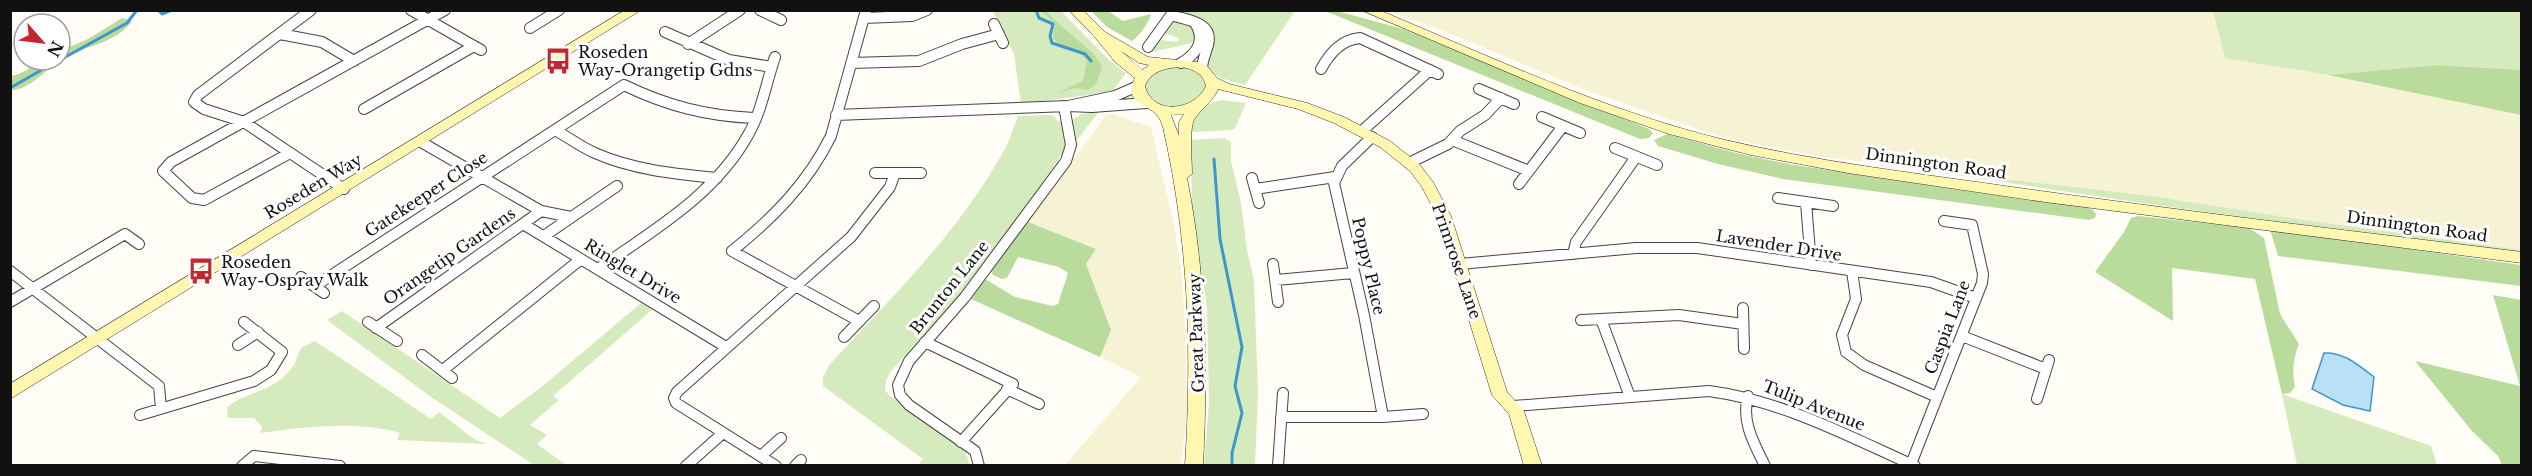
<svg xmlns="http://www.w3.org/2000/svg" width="2532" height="476" viewBox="0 0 2532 476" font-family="'Libre Baskerville',serif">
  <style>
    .farmland { fill: #f6f3d4 }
    .green { fill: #d5ebbd }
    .forest { fill: #b9dc9c }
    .water { fill: #b9e0f7; stroke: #3f96cf; stroke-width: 1.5 }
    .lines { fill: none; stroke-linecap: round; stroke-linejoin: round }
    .stream { stroke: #3f96cf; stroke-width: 3 }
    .street-casing { stroke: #444; stroke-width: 12 }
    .secondary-casing { stroke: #333; stroke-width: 1 }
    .street { stroke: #fff; stroke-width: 10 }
    .secondary { fill: #fff6b0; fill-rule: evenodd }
    .labels { text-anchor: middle; stroke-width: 6; stroke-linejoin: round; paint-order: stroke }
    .poi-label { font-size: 16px; fill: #111; stroke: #fff; text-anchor: start }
    .street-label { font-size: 16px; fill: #111; stroke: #fff }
  </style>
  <rect width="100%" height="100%" fill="#fffdf5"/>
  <path class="farmland" d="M1388 11H2213L2226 58 2328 75 2521 115V250L2291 218 2152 196 1823 157 1723 138 1580 88 1442 30Z
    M1113 114 1151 127 1174 224 1182 275 1185 330 1187 413 1181 465H1065L1141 377 1100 357 1111 330 1086 264 1095 249 1028 222 1106 115Z"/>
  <path class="green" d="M1181 10 1295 11 1245 85C1229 80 1216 80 1206 64L1213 41 1212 30Z
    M993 11H1061L1108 59 1126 73 1112 92 1021 104 1014 54Z
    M2213 11H2521V70L2438 65 2328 75 2225 58Z
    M1177 20 1193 25 1196 42 1152 52 1150 50 1160 40 1177 42 1179 38 1164 33 1172 21Z
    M1179 67C1193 68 1201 73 1207 85 1198 112 1161 112 1145 92 1145 72 1162 69 1179 67Z
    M1222 100 1246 103 1235 128 1232 130 1191 132C1191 113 1205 104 1222 100Z
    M1099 112 1076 141 1074 140 1071 120 1082 114Z
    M1049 115 1054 116 1058 121H1062L1066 139 1064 150 1050 173 959 296 891 371 886 380 885 390 890 396 961 446 966 453 970 465H918L923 459 823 386V377L830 364C891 298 958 233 1002 154 1009 143 1013 129 1018 116Z
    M1225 138 1231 142V161L1241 203 1247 250 1254 281 1258 393 1255 465H1204L1209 402 1207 308 1192 210 1191 140Z
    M1896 166 2152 196 2291 218 2521 250V254L2155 205Z
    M641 303 653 309 553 396 559 400 530 425 547 435 537 444 568 466 534 465 431 397 327 320 342 311 500 418 544 385Z
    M315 341 431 419 439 412 474 439 487 444 397 440 400 433C359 420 302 427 260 433L262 427 254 418H228L227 408 231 404C252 391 275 390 291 369 297 362 297 355 301 348Z
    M2282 394 2431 446 2437 465H2297Z"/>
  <path class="forest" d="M1041 11H1046L1060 25 1093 53 1102 66 1097 83 1088 90 1075 88 1058 93 1083 81 1087 61C1075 44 1061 51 1053 37L1055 23Z
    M1091 11H1108L1123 21 1151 14C1150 22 1138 37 1132 41L1107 27Z
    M1325 11H1337L1403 29 1649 129 1653 133 1649 138 1640 139Z
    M122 18 132 21C117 43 84 46 62 59 47 68 29 91 11 90V76L19 74 44 60H60V51L88 39Z
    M2438 65 2521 70V115L2328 75Z
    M1667 134 1740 154 1794 165 2084 206 2093 210 2096 214 2095 218 2089 220 1783 179 1718 164 1658 146 1654 140Z
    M2138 216 2249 228 2264 238 2280 314 2299 344C2293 358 2292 372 2295 387L2290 393 2282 394 2255 279 2172 268 2173 321 2095 272 2124 232 2131 218Z
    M1028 222 1096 249 1086 264 1111 330 1100 357 971 299 985 279 1015 297 1053 306 1058 304 1068 273 1059 267 1018 257 1007 278 1002 279 993 275 991 271Z
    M2270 229 2521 265V286L2278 256Z
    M2493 295 2521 300V465H2502L2498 456 2472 431 2415 361 2520 386Z"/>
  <path class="water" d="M2324 353C2344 352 2358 365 2374 377L2370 411 2343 405 2312 389Z"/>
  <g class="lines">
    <path class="stream" d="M158 10 162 14 172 10
      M1036 10 1039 18 1053 24 1050 36 1052 43 1085 54 1091 61
      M60 60 127 23 137 10
      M10 88 59 60
      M1214 159 1220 239 1242 347 1235 386 1242 413 1232 453V466"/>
    <g class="street-casing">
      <path id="street" d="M311 10 198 95 194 102 204 109 244 122 344 189
        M411 10 481 50
        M760 10 781 20
        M1171 15C1187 20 1214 22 1208 45 1206 53 1202 60 1202 69
        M864 18 912 16 927 10
        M994 24 1003 43
        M530 28 559 10
        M665 32 729 60 772 67
        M280 34 322 42 354 61
        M688 44 740 10
        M1148 47 1174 11
        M851 63 919 61 962 44 999 34
        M1181 63C1197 54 1206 40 1195 23
        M1321 69C1330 53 1341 40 1360 38L1438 74
        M1138 86 1115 96 1068 106 1092 107 1146 103
        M1479 89 1514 104
        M364 109 474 46
        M836 115 1068 106
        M1542 117 1580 133
        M555 130C568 137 581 147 595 153 633 170 677 174 717 178
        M1362 131 1430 70
        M1372 137 1342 166 1334 183 1364 315 1383 417 1423 414
        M1452 140 1529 171
        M421 142 541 211 571 217
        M1615 148 1657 165
        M290 153 204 200 192 198 163 171 171 162 445 10
        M1409 163 1448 144 1460 131 1485 115 1501 98
        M875 173H921
        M1252 178 1259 203
        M1519 184 1563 126
        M1255 189 1335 177
        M1778 198 1833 206
        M1806 202 1811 265
        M523 224 726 347
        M544 236 617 186
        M1573 254 1576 242 1636 157
        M1273 264 1278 302
        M1460 264 1636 248H1697L1931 282 1976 298
        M598 269C652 231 715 195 748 135 762 111 766 83 775 57
        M10 271 159 386 161 408
        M1852 271 1856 299 1842 335 1846 352 1864 365 1937 397
        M301 277 324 293
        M1276 280 1353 273
        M315 286 624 85C667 106 707 116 754 118
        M10 302 125 234 139 244
        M1743 308 1744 349
        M1601 319 1630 397
        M1581 320 1679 315 1743 324
        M859 321 732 251C773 218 808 183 831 136L866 10
        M368 322 397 341
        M376 328 541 211
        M1962 336 2046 369
        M844 337 874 306
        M925 342 1013 384 961 442
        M238 345 258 332
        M422 355 452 378
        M443 370 581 259
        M1007 389 1039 404
        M1748 396C1741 422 1754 443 1765 466
        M2037 399 2049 360
        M1513 406 1709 391C1783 401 1848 436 1915 466
        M140 415 254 381 271 370 282 352 244 322
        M1281 417H1383
        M761 456 781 438
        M1911 464 1982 283 1983 274 1972 225 1944 221
        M242 466 254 456 340 466
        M686 466 723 433
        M776 466 676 403 674 398 677 392 851 237 890 187 895 173
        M795 466 801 460
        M979 466 975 451 909 405 900 395 898 385 909 361 965 297 1066 161 1071 145 1064 106
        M1278 466 1283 393"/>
    </g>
    <g class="secondary-casing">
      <path id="secondary" d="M625 10H641L10 399V384Z
        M1069 10H1083L1105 32 1148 57 1197 62 1207 66 1217 78 1229 84 1307 103 1344 117 1390 141 1420 165 1433 182 1451 216 1507 392 1524 411 1542 466H1524L1509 414 1492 395 1437 216 1422 187 1410 171 1380 147 1334 123 1298 109 1218 89C1213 102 1201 108 1194 120 1189 130 1192 161 1192 174L1187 178C1206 273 1208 369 1203 466H1185C1192 353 1189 242 1164 132 1163 126 1161 120 1157 115 1147 104 1122 103 1135 78L1115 62 1094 36ZM1121 51 1139 63 1149 65 1142 70ZM1181 67C1193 69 1203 73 1206 86 1195 111 1152 116 1145 86 1151 71 1165 68 1181 67ZM1184 114 1179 122V136L1171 115Z
        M1361 10H1379C1491 57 1603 110 1721 139 1817 162 1915 173 2012 187 2182 211 2352 231 2522 252V263L2045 202 1848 173 1751 155 1669 134 1580 103Z"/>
    </g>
    <use href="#street" class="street"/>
    <use href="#secondary" class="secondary"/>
  </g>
  <defs>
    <g id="bus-bare" transform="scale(2.07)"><path d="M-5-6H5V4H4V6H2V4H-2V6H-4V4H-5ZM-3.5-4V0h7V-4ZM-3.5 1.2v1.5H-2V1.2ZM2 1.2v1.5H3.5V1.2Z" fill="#c4262e" stroke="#fff" stroke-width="2.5" paint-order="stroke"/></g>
  </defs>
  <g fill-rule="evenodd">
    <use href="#bus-bare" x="558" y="61"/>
    <use href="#bus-bare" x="201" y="271"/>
  </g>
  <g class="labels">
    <g class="poi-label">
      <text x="578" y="58">Roseden<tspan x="578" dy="18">Way-Orangetip Gdns</tspan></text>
      <text x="221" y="268">Roseden<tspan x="221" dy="18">Way-Ospray Walk</tspan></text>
    </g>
    <g class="street-label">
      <text transform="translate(1936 163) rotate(8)" y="6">Dinnington Road</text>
      <text transform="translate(313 186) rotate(-31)" y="6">Roseden Way</text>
      <text transform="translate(426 194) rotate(-33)" y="6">Gatekeeper Close</text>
      <text transform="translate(2417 226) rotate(8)" y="6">Dinnington Road</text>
      <text transform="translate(1779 245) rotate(9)" y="6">Lavender Drive</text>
      <text transform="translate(449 256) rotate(-35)" y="6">Orangetip Gardens</text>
      <text transform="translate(1457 261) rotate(71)" y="6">Primrose Lane</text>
      <text transform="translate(1369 266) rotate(77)" y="6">Poppy Place</text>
      <text transform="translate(633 271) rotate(31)" y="6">Ringlet Drive</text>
      <text transform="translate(949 287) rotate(-51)" y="6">Brunton Lane</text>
      <text transform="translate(1947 327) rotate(-69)" y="6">Caspia Lane</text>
      <text transform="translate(1196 333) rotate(-92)" y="6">Great Parkway</text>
      <text transform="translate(1814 405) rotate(22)" y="6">Tulip Avenue</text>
    </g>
  </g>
  <rect width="2532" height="476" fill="none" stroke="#111111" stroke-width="24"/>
  <g transform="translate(42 42) rotate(118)"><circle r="28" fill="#ffffff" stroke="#a0a0a0" stroke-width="1.5"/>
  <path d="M0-4.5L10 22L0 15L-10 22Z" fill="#c4262e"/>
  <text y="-9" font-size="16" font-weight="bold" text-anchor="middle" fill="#111111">N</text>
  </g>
</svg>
